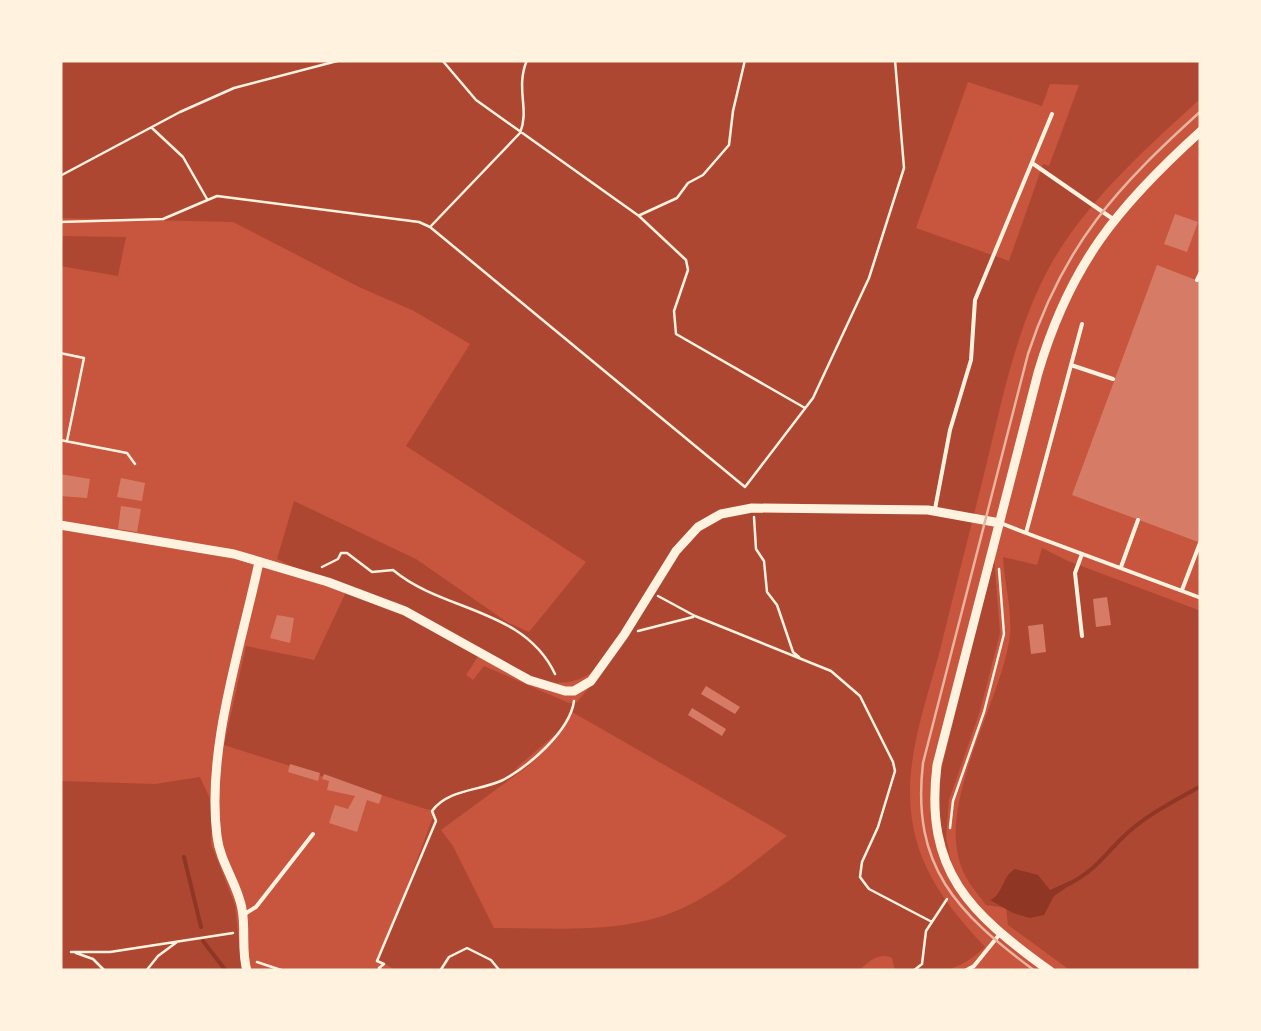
<svg xmlns="http://www.w3.org/2000/svg" width="1261" height="1031" viewBox="0 0 1261 1031" font-family="'Public Sans',sans-serif">
  <style>
    .green { fill: #ae4732; fill-rule: evenodd }
    .water { fill: #8f3625 }
    .lines { fill: none; stroke-linecap: round; stroke-linejoin: round }
    .stream { stroke: #8f3625; stroke-width: 4 }
    .building { fill: #d67c66 }
    .path { stroke: #fff3e0; stroke-width: 2.5 }
    .service { stroke: #fff3e0; stroke-width: 4 }
    .minor { stroke: #fff3e0; stroke-width: 9 }
    .tram { stroke: #e9b49f; stroke-width: 2.5 }
  </style>
  <rect width="100%" height="100%" fill="#c8553d"/>
  <path class="green" d="M60 60H1201V98C1149 146 1095 193 1057 254 1019 316 1004 392 987 462 972 523 956 585 941 646 929 693 909 746 910 795 911 860 943 902 985 947 953 977 936 971 895 971L892 958C879 952 869 961 859 971H397L379 960 435 812 224 745 246 646 314 660 346 592 277 559 294 501 416 559 507 622 529 632 586 562 406 446 470 344 414 311 359 287 233 222 60 218ZM968 82 1042 106 1050 84 1079 85 1049 166 1043 164 1009 261 916 228ZM479 655C518 672 561 701 598 667L599 676 577 702 569 703 484 666 473 680 466 675ZM572 712 771 826 787 836C755 861 722 889 685 907 627 935 556 928 494 928L453 846 441 830 532 763 514 770 559 731Z
    M63 236 126 237 118 276 60 266Z
    M1042 548 1068 561 1201 611V971H1071L1008 925 1006 908 986 905C977 893 966 881 961 866 938 803 997 709 1009 642 1014 615 1004 584 1003 557L1037 565Z
    M994 557 1000 633 980 711 949 800 946 838 952 866 939 822 938 783Z
    M200 777 212 803 211 844 235 905 242 971H60V781L155 784Z"/>
  <path class="water" d="M1015 869 1038 875 1050 890 1070 881V885L1054 896 1044 915 1030 918 1013 913 990 900C1003 895 1002 876 1015 869Z"/>
  <g class="lines">
    <path class="stream" d="M184 857 201 927
      M1069 884C1095 870 1102 858 1122 838 1144 816 1174 801 1201 786
      M203 941 226 971"/>
  </g>
  <path class="building" d="M1175 214 1198 222 1187 252 1164 244Z
    M1157 265 1201 282V543L1072 495Z
    M60 474 90 479 87 498 60 496Z
    M121 478 145 483 142 501 117 497Z
    M121 506 141 509 137 532 118 529Z
    M1107 597 1111 625 1096 627 1093 599Z
    M277 615 294 618 290 643 270 638Z
    M1043 624 1046 652 1031 654 1028 626Z
    M706 686 740 707 735 714 701 694Z
    M692 708 726 729 722 736 688 715Z
    M290 764 320 773 318 781 288 772Z
    M324 774 382 795 379 804 367 800 357 832 329 823 335 805 348 809 355 796 327 790 329 781 322 779Z"/>
  <g class="lines">
    <path class="path" d="M442 60 476 100 639 216 686 260 688 270 674 311 676 334 805 408
      M152 128 183 157 207 199
      M60 176 180 112 234 88 341 60
      M640 215 677 198 688 183 703 175 729 145 733 111 745 60
      M60 222 163 219 217 196 419 222 430 227 745 487 813 398 869 278 904 168 895 60
      M431 226 520 133C530 109 515 89 527 60
      M60 353 84 358 67 441
      M60 440 127 453 135 464
      M754 517 756 549 764 561 767 592 777 605 793 652 799 657
      M322 567 338 559 341 553H347L372 572 393 570C443 612 524 608 555 674
      M658 596 695 616 831 671 860 696 893 762 895 771 878 827 862 862 860 877 869 889 932 922
      M638 631 693 617
      M950 828 953 801 984 712 1004 634 999 569
      M71 952H110L233 933
      M76 953 93 959 105 971
      M257 962 284 971
      M146 971 158 956 177 942
      M382 971 379 968 384 964 377 961 436 821 432 811C448 789 480 791 503 780 529 766 570 731 574 701
      M440 971 449 957 467 948 491 960 500 971
      M913 971 922 964 926 931 947 899"/>
    <path class="service" d="M1032 163 1113 219
      M1197 280 1201 272
      M1082 324 1026 533 1201 598
      M1071 365 1113 379
      M935 509 950 430 971 360 975 300 1052 114
      M1003 524 1026 533
      M1082 554 1075 573 1082 636
      M1121 567 1138 520
      M1182 590 1200 543
      M243 915 256 907 313 834
      M965 971 974 966 999 935"/>
    <path class="minor" d="M60 525 234 554 328 582 405 611 529 680 565 691H574L591 681 624 635 676 551 698 527 721 514 752 508 928 510 1000 523
      M247 971C241 950 246 930 242 909 238 884 220 863 217 836 206 750 241 647 259 562
      M1050 971C970 913 924 872 937 765L1038 373C1070 264 1118 206 1201 131"/>
    <path class="tram" d="M1035 971C957 913 911 867 923 763L1028 354C1064 244 1117 187 1201 111"/>
  </g>
  <rect width="1261" height="1031" fill="none" stroke="#fff3e0" stroke-width="125"/>
</svg>
